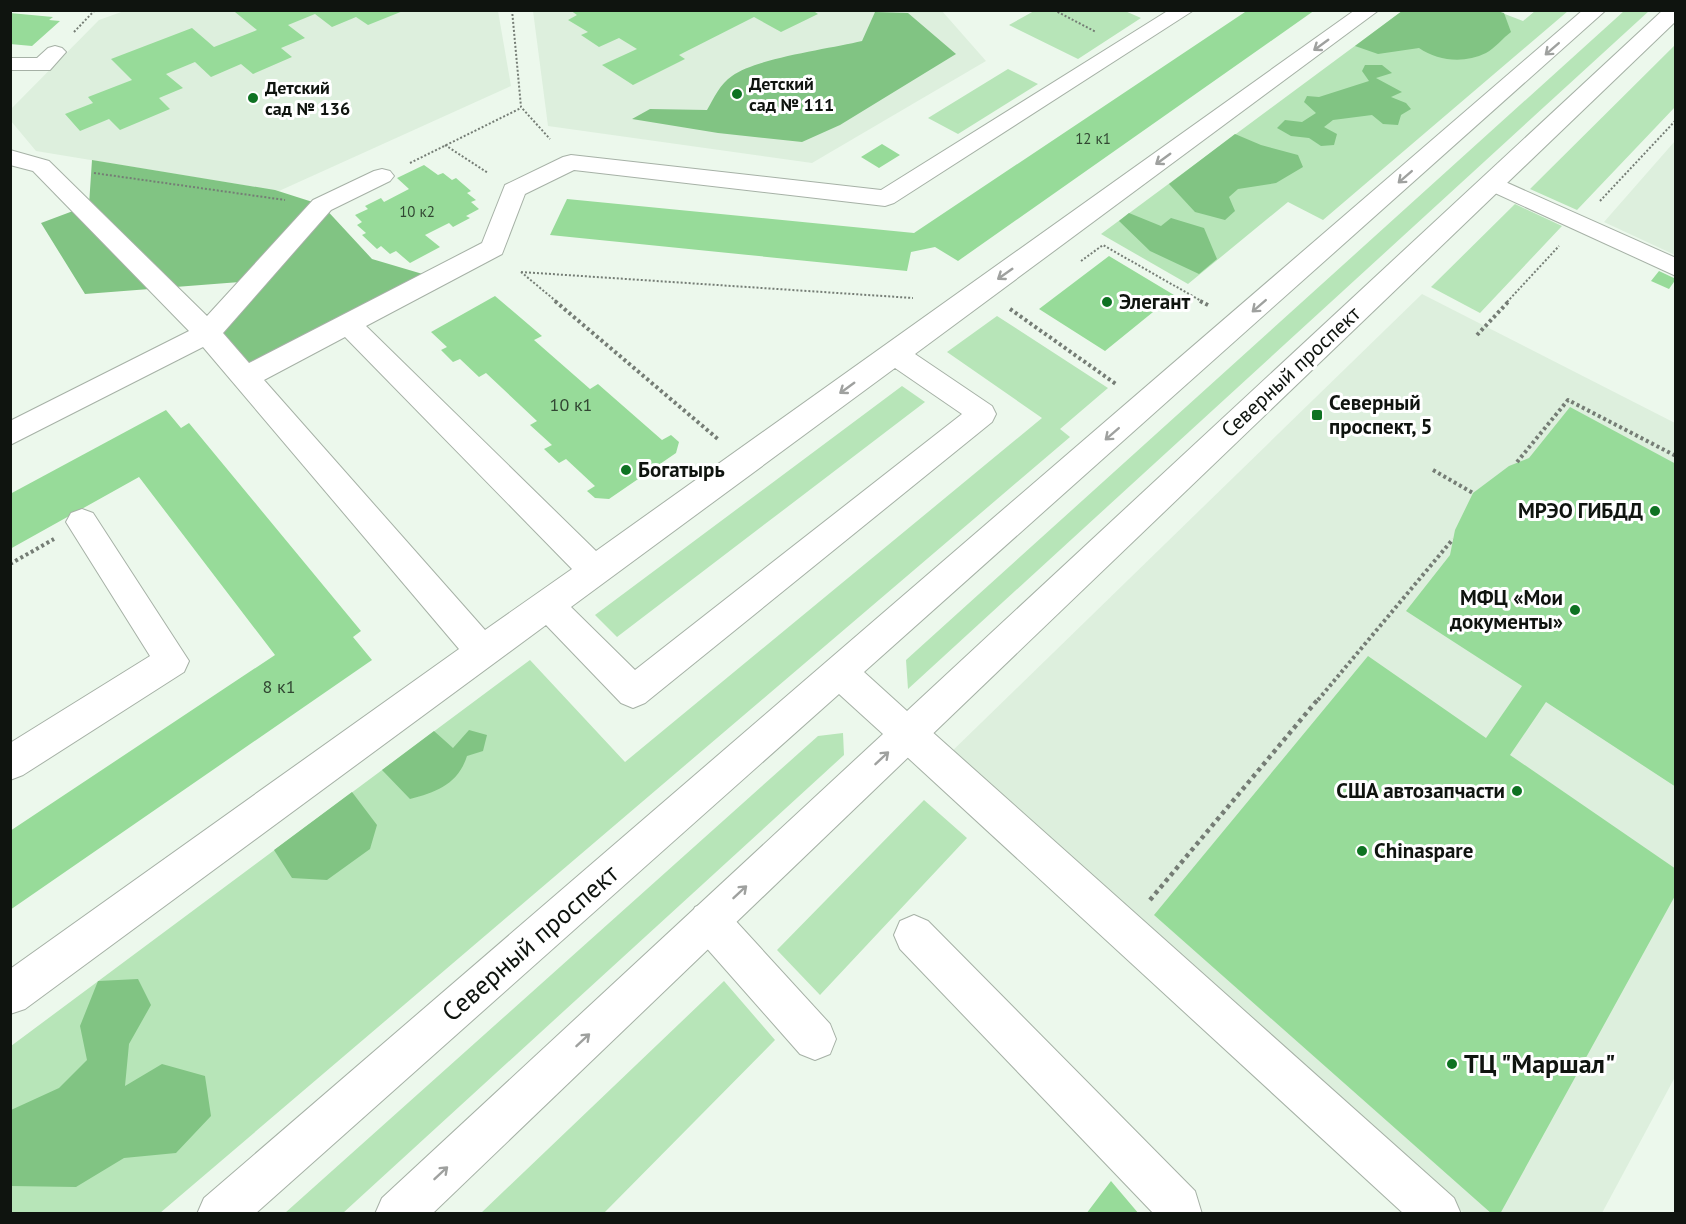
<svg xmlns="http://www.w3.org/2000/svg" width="1686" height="1224" viewBox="0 0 1686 1224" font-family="'PT Sans',sans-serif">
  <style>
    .built { fill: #ddefdd }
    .green { fill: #b7e5b8 }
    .forest { fill: #81c483 }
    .building { fill: #97db99 }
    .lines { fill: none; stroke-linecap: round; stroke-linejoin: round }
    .minor-casing { stroke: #a6b1a6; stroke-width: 2 }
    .major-casing { stroke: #a6b1a6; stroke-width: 2 }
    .path-far2 { stroke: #757d75; stroke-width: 2; stroke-dasharray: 2 2; stroke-linecap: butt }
    .path-far1 { stroke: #757d75; stroke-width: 4; stroke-dasharray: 3 3; stroke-linecap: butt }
    .path { stroke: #757d75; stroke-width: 4.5; stroke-dasharray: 4 4; stroke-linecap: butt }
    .minor { fill: #fff; fill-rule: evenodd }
    .major { fill: #fff; fill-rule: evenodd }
    .oneway { stroke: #9fa19f }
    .poi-dot { fill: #0e7222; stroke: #fff; stroke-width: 2 }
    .labels { text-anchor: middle; stroke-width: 6; stroke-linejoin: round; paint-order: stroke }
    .far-number-label { font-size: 15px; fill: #314632 }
    .far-poi-label { font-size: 18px; font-weight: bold; fill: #0f140f; stroke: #fff; text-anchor: start }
    .number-label { font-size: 18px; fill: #314632 }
    .poi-label { font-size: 21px; font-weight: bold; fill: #0f140f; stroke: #fff; text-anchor: start }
    .street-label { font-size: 21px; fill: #0f140f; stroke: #fff }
    .near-street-label { font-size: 26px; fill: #0f140f; stroke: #fff }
    .near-poi-label { font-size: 26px; font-weight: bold; fill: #0f140f; stroke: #fff; text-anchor: start }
  </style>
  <rect width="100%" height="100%" fill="#ecf8ec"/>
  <path class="built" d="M124 11H498L511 86 279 191 36 151 11 121 10 110 99 20Z
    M533 11H942L986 61 812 163 548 126Z
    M1675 141V255L1604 222Z
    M1422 294 1675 423V1077L1602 1213H1464L946 757Z"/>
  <path class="green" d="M1034 11H1125L1141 18 1078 59 1009 25Z
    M1402 11H1497L1523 21 1535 11H1568L1323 220 1288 202 1188 284 1101 234Z
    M1624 11H1649L908 689 906 660Z
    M1675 45V107L1577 210 1530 189Z
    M1008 69 1038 84 958 134 928 118Z
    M1515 204 1562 226 1480 313 1431 287Z
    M997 316 1108 388 1060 429 1070 437 160 1213 11 1214V1046L530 660 625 762 1042 418 947 352Z
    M902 386 925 402 617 637 595 615Z
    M843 733 844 755 343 1213H285L818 736Z
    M924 800 967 838 820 995 777 950Z
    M724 981 775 1040 604 1213H481Z"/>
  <path class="forest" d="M1402 11H1497L1504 13 1511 32C1503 38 1495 48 1486 53 1464 64 1438 61 1419 48L1378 54 1355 46Z
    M875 12 908 13 956 54 840 125 802 142 718 133 632 119 650 109 707 110C714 98 720 84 732 76 757 58 829 49 862 41Z
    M1365 65H1382L1392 73 1376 78 1402 92 1391 97 1406 103 1411 109 1401 115 1398 125 1383 124 1372 115 1333 120 1324 127 1337 134 1334 145 1321 146 1309 138 1291 136 1277 128 1285 120 1302 122 1316 113 1304 102 1307 96 1319 97 1369 81 1362 71Z
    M1235 134 1261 145 1298 155 1303 167 1276 183 1238 189 1229 197 1235 211 1225 220 1195 212 1169 184Z
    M92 160 275 190 322 205 372 259 426 275 248 363 216 334 267 280 85 294 41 223 89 205Z
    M1129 213 1161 226 1171 218 1204 228 1217 259 1199 274 1150 251 1119 221Z
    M469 730 487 735 483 751 467 756C458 784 437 792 410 799L382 770 434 731 453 748Z
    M352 792 377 825 370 849 327 880 292 878 274 850Z
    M138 979 151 1005 129 1044 125 1086 162 1064 205 1076 211 1116 176 1153 124 1158 76 1187 11 1186V1110L59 1088 87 1060 80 1026 98 981Z"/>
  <path class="building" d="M570 10H812L818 14 781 32 754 17 679 55 685 59 633 85 602 65 637 49 619 38 599 47 581 35 588 32 568 20 577 15Z
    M1248 10H1315L958 261 935 247 911 252 907 271 550 235 567 199 914 233Z
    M239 11H403L368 25 356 17 332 27 315 14 288 25 305 38 281 48 292 57 253 74 241 64 211 77 195 62 166 74 183 88 159 98 170 109 120 130 109 119 80 131 65 114 93 103 88 97 132 80 111 59 192 28 214 47 257 30 235 12Z
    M10 13 53 17 49 20 60 21 32 46 10 44Z
    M882 144 900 155 879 168 861 157Z
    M424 165 438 175 443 173 452 180 456 178 471 191 467 193 476 200 471 202 479 209 466 216 470 218 453 227 449 223 425 235 440 247 410 263 396 251 390 254 381 246 377 249 362 235 366 233 357 225 362 222 355 215 368 209 365 206 381 198 384 202 409 189 397 178Z
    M1109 256 1174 295 1105 351 1039 309Z
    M1659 271 1676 279 1669 289 1651 281Z
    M495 296 542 336 534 340 590 389 598 384 662 440 671 435 679 442 676 453 609 499 595 498 587 491 595 486 566 459 559 463 544 449 552 445 530 425 537 421 486 373 479 377 460 359 453 362 441 350 447 347 431 332Z
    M1570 407 1676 464V787L1546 702 1510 755 1676 869V894L1500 1214H1492L1154 915 1368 656 1486 738 1522 686 1406 611 1450 555 1455 530 1473 493 1509 466 1529 458Z
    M166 410 181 428 189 423 361 631 353 637 372 660 10 910V831L275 655 139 477 10 549V494Z
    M1111 1181 1139 1214H1086Z"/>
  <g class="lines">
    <g class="minor-casing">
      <path id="minor" d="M1169 10H1194L894 203 885 206 574 170 525 194 502 254 366 326 596 551 1355 10H1379L915 354 992 406 996 414 992 422 645 703 633 708 621 703 546 625 25 1009 10 1014V969L459 649 203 347 10 445V421L189 331 33 171 10 165V150L49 161 207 316 313 200 374 171 382 169 390 171 394 176 390 181 331 210 223 333 249 363 482 243 505 185 563 157 571 155 881 190ZM345 337 572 569 485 630 264 380ZM895 368 962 414 635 670 571 607Z
        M55 46 62 48 66 52 50 70H10V58H37L48 48Z
        M1492 176 1676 258V276L1484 188 1480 183 1484 178Z
        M82 509 93 513 189 661 184 672 23 775 10 780V743L150 656 66 522 71 513Z
        M907 717 920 721 1454 1198 1461 1214H1404L894 745 889 733 894 721Z
        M709 901 723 907 830 1024 836 1039 830 1054 815 1060 800 1054 695 935 689 921 695 907Z
        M914 915 928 921 1195 1191 1202 1214H1154L900 949 894 935 900 921Z"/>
    </g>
    <g class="major-casing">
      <path id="major" d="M1583 10H1606L864 672 907 711 1663 10H1676V21L432 1214H375L382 1198 883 734 839 694 255 1214H197L204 1198Z"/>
    </g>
    <path class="path-far2" d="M512 10 521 107 550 139
      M1054 10 1096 32
      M74 32 95 10
      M445 145 488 173
      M410 163 521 108
      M94 173 285 200
      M1600 201 1676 120
      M1081 261 1103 245 1203 302
      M521 272 913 298
      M521 272 557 302
      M1507 302 1559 246"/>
    <path class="path-far1" d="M555 301 719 440
      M1200 301 1208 305
      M1010 309 1116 384
      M1477 335 1509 301
      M1517 462 1568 400 1676 456
      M1433 470 1473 493
      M10 564 54 539
      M1318 700 1453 539"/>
    <path class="path" d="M1150 900 1319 698"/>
    <use href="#minor" class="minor"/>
    <use href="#major" class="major"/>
  </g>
  <defs><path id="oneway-shaft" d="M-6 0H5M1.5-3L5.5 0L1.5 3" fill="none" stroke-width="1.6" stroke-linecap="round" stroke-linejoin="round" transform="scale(1.5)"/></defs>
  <g class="oneway">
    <use href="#oneway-shaft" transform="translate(1321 45) rotate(144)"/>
    <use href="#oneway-shaft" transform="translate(1552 49) rotate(139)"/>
    <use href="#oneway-shaft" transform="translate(1163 159) rotate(144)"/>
    <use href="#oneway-shaft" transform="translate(1405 177) rotate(139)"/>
    <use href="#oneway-shaft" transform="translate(1005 274) rotate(145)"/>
    <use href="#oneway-shaft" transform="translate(1259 306) rotate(139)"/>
    <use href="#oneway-shaft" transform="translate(847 388) rotate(144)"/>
    <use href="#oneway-shaft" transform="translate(1112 434) rotate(139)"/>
    <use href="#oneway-shaft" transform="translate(882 758) rotate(-43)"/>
    <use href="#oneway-shaft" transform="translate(740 892) rotate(-43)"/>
    <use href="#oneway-shaft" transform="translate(583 1040) rotate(-43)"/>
    <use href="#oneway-shaft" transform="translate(441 1173) rotate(-43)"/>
  </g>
  <g class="poi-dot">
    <circle cx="737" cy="94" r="6"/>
    <circle cx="253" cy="98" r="6"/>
    <circle cx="1107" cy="302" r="6"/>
    <rect x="1311" y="409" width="12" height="12" rx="3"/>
    <circle cx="626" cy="470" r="6"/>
    <circle cx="1655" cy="511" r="6"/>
    <circle cx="1575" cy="610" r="6"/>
    <circle cx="1517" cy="791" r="6"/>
    <circle cx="1362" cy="851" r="6"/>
    <circle cx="1452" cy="1064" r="6"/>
  </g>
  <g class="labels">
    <g class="far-number-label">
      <text x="1093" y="144">12 к1</text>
      <text x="417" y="217">10 к2</text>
    </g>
    <g class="far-poi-label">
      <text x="749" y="90">Детский<tspan x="749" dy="21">сад № 111</tspan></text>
      <text x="265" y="94">Детский<tspan x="265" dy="21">сад № 136</tspan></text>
    </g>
    <g class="number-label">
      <text x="571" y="411">10 к1</text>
      <text x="279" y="693">8 к1</text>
    </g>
    <g class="poi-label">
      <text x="1119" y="309">Элегант</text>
      <text x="1329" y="410">Северный<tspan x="1329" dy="24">проспект, 5</tspan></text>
      <text x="638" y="477">Богатырь</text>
      <text x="1643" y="518" text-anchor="end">МРЭО ГИБДД</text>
      <text x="1563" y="605" text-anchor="end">МФЦ «Мои<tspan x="1563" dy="24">документы»</tspan></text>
      <text x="1505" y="798" text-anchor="end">США автозапчасти</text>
      <text x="1374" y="858">Chinaspare</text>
    </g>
    <g class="street-label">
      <text transform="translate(1291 372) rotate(-43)" y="7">Северный проспект</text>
    </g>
    <g class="near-street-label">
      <text transform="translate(530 943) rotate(-41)" y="9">Северный проспект</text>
    </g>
    <g class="near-poi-label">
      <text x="1464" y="1073">ТЦ "Маршал"</text>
    </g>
  </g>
  <rect width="1686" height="1224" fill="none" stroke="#0f140f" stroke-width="24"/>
</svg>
